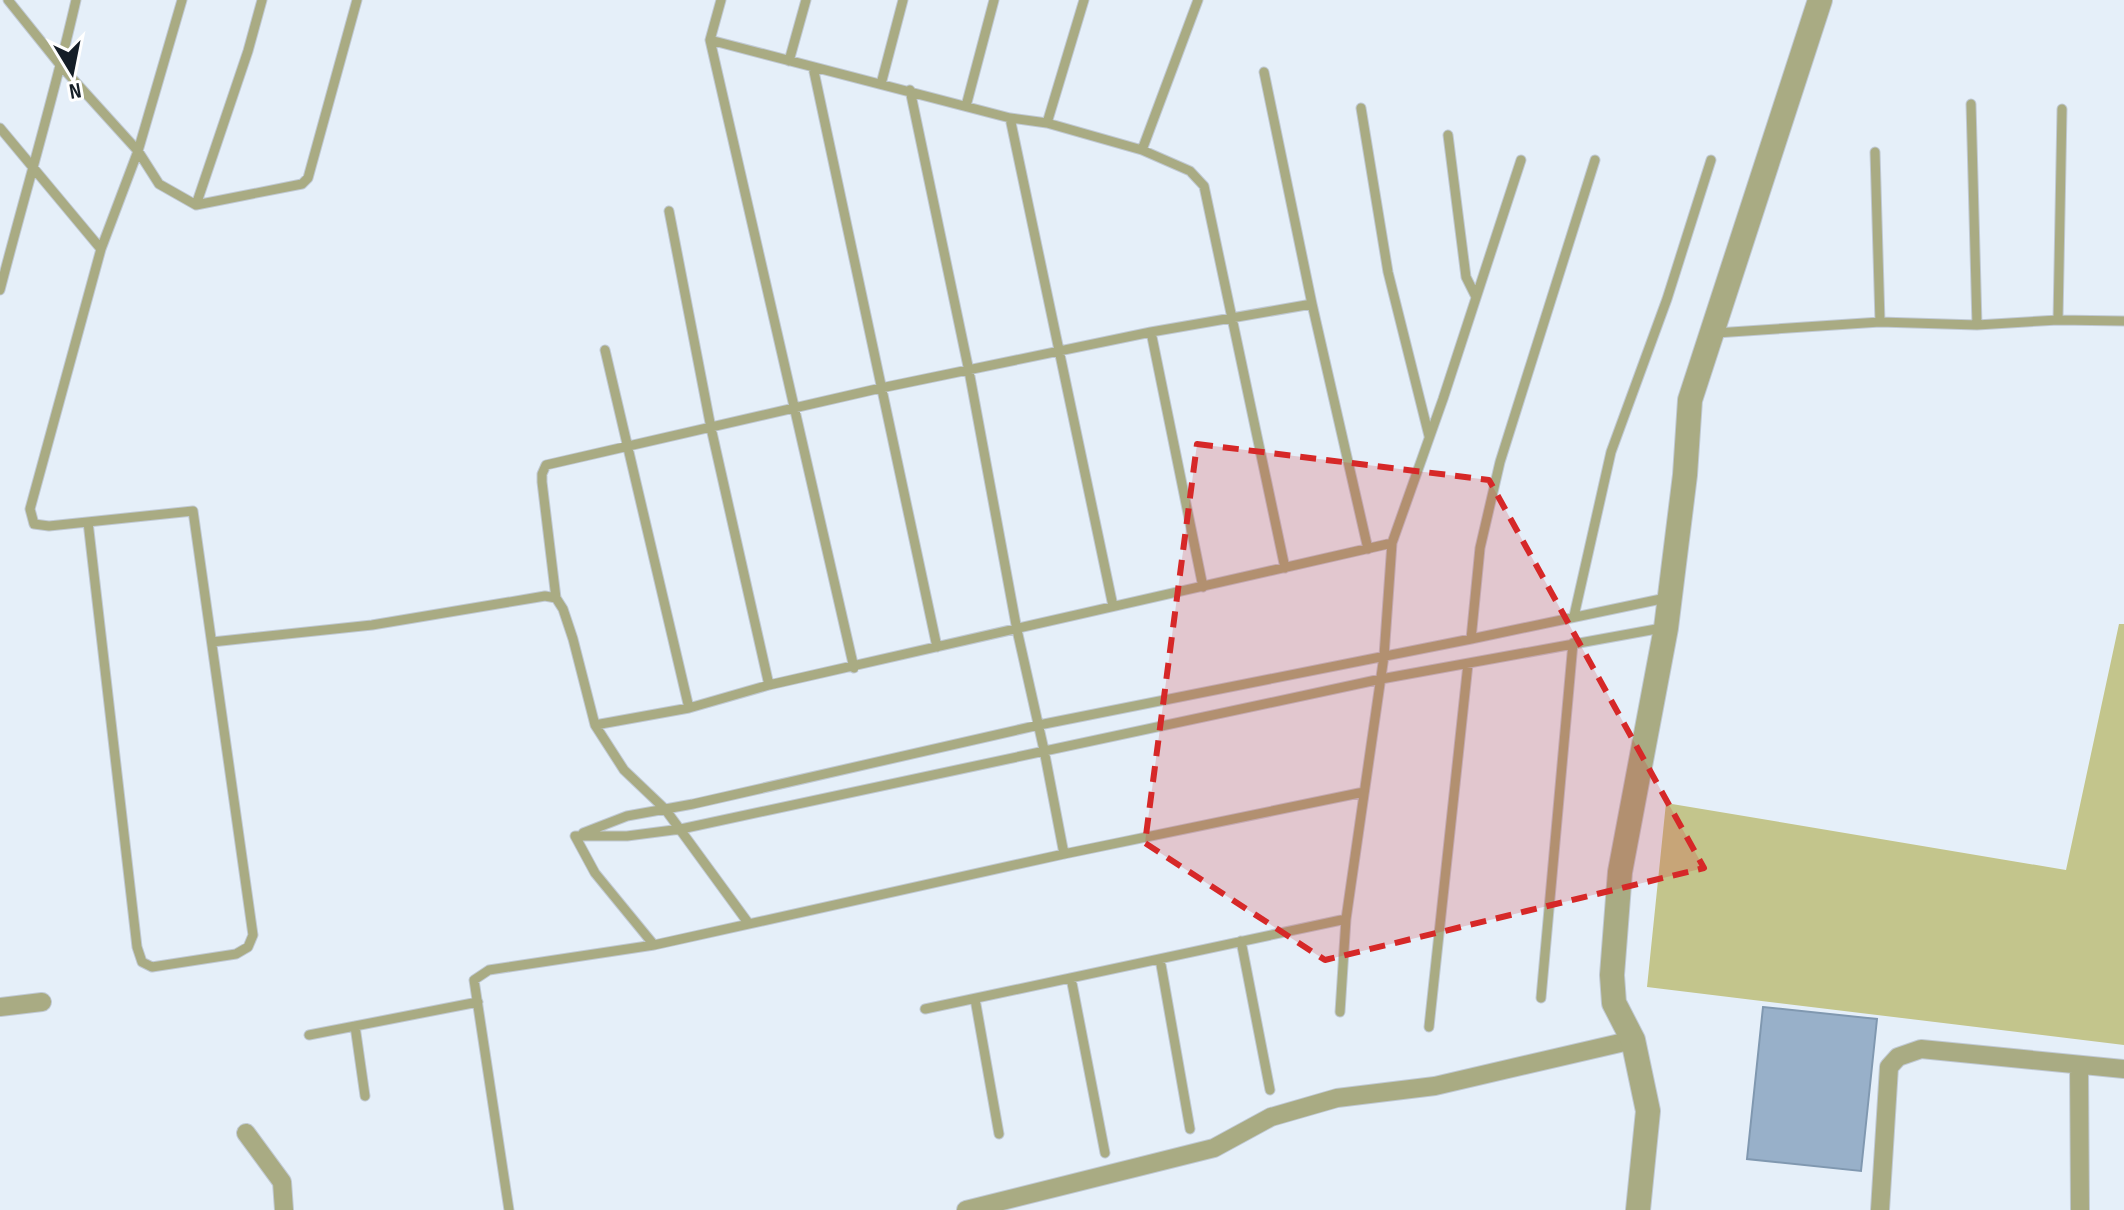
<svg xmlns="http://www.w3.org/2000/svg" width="2124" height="1210" viewBox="0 0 2124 1210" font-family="'Sofia Sans Condensed',sans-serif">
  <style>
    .green { fill: #c3c58c }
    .building { fill: #98b0c9; stroke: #8098b0; stroke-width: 2 }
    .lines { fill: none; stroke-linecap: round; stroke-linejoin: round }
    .service-casing { stroke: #c0c9d3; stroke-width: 11 }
    .minor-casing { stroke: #c0c9d3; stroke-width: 20 }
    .tertiary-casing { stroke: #c0c9d3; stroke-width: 26 }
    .service { stroke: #a9ab83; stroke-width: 9 }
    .minor { stroke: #a9ab83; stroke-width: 18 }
    .tertiary { stroke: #a9ab83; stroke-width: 24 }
    .marked { fill: #d62828; fill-opacity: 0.2; stroke: #d62828; stroke-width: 6; stroke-dasharray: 16 10; stroke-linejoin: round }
  </style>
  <rect width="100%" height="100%" fill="#e5eff9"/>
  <path class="green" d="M2119 624H2124V1045L1647 987 1666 803 2066 870Z"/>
  <path class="building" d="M1763 1007 1877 1019 1861 1171 1747 1159Z"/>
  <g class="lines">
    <g class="service-casing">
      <path id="service" d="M8 0 61 66 138 151 159 184 196 205 302 184 308 178 357 0
        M721 0 710 40 854 668
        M710 40 1010 118 1047 123 1142 150 1190 171 1204 186 1285 568
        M789 61 806 0
        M813 67 937 647
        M1264 72 1312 304
        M881 84 903 0
        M910 90 969 371 1017 630 1044 750 1064 854
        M1971 104 1977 325
        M966 106 994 0
        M1361 108 1388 272 1429 436
        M1010 118 1113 606
        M1047 123 1084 0
        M0 128 101 249
        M1448 135 1466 277 1476 297
        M1142 150 1198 0
        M1875 152 1880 322
        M196 205 248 51 262 0
        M669 211 711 428 769 685
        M0 290C25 193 54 97 76 0
        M2058 320 2062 109
        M1151 332 1203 587
        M1716 333 1880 322 1977 325 2058 320 2124 321
        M605 350 689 708
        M88 522 137 947 142 962 152 967 236 954 248 947 253 935 193 511 49 526 34 524 30 509 101 249 138 151 182 0
        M556 598 542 482V474L546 465 881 388 1151 332 1312 304 1368 549
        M1574 616 1611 452 1667 299 1711 160
        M1471 639 1480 548 1500 462 1595 160
        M212 642 372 625 545 596 556 598 563 609 573 639 595 725 624 770 665 809 749 924
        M595 725 689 708 769 685 1392 543 1443 399 1521 160
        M583 833 627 816 693 804 1039 725 1471 639 1666 598
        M1241 941 1270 1090
        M654 945 595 873 575 836H627L681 829 1381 679 1662 628
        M1160 959 1190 1129
        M1071 978 1105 1153
        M1541 998 1573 643
        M975 999 999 1134
        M925 1009 1346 919 1384 656 1392 543
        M1340 1012 1346 919
        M355 1026 365 1096
        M1429 1027 1468 664
        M309 1035 478 1002
        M509 1210 474 980 489 970 654 945 1064 854 1364 792"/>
    </g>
    <g class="minor-casing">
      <path id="minor" d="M0 1007 42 1002
        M2079 1065 2080 1210
        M246 1133 282 1182 284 1210
        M966 1210 1214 1148 1271 1117 1337 1098 1435 1086 1633 1040
        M1880 1210 1889 1067 1898 1057 1921 1049 2124 1069"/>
    </g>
    <g class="tertiary-casing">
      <path id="tertiary" d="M1638 1210 1648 1111 1633 1040 1614 1003 1612 975 1620 872 1666 628 1685 475 1690 400 1820 0"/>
    </g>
    <use href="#service" class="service"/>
    <use href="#minor" class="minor"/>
    <use href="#tertiary" class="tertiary"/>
  </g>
  <path class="marked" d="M1197 444 1489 480 1704 868 1325 960 1145 843Z"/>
  <g transform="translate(72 72) rotate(170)" stroke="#ffffff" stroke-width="6" paint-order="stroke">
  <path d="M0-6L14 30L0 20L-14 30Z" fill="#151e27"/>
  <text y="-12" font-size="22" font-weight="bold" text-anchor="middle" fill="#151e27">N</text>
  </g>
</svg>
